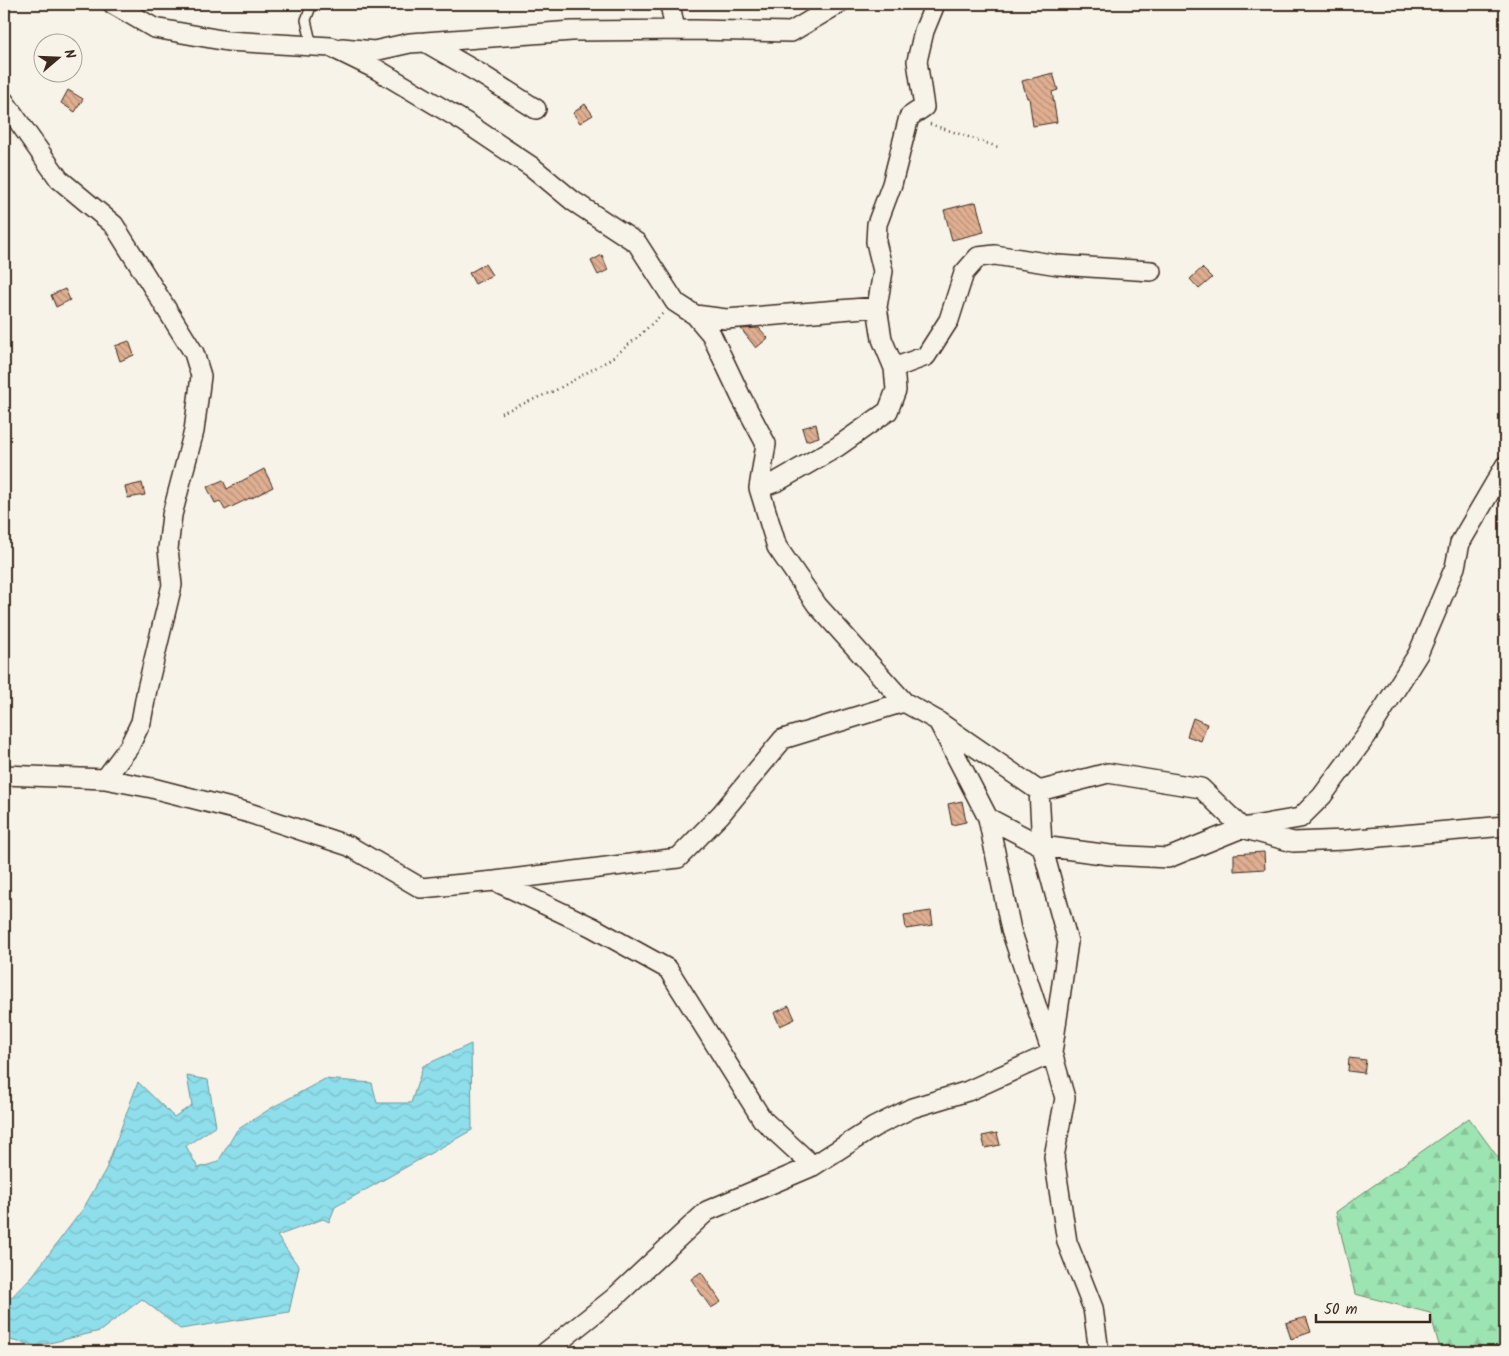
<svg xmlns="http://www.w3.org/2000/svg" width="1509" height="1356" viewBox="0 0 1509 1356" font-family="Kalam,sans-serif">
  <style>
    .forest { fill: url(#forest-firs); stroke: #6c8768 }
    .water { fill: url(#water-waves); stroke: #6d9699 }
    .building { fill: url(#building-back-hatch); stroke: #3b2a1e }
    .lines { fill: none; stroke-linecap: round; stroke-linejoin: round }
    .service-casing { stroke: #3b2a1e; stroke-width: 12 }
    .minor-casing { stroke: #3b2a1e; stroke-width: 22 }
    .path { stroke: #3b2a1e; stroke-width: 2.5; stroke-dasharray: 1 4; stroke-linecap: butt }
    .service { stroke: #f7f3e8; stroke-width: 9 }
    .minor { stroke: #f7f3e8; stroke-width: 19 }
  </style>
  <defs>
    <pattern id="forest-firs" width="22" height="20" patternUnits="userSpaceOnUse" patternTransform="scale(1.25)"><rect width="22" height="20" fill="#9ce4b2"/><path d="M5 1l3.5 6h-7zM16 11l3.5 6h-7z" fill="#87c499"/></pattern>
    <pattern id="water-waves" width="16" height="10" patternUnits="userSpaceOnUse" patternTransform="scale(1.25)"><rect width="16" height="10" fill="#8edeeb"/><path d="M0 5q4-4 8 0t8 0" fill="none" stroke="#7bbfc9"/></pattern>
    <pattern id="building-back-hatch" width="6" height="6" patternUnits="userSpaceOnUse" patternTransform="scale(1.25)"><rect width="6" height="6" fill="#e0af92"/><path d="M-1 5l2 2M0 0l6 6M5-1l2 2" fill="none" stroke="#b78f77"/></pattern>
  </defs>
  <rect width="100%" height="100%" fill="#f7f3e8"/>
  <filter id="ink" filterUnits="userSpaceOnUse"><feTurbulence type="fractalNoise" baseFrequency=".02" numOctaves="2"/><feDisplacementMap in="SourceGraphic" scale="10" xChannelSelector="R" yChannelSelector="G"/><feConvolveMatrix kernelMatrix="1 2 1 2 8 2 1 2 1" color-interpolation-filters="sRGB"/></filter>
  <g filter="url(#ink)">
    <path class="forest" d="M1469 1118 1505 1167V1352H1441L1430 1313 1355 1294 1336 1212Z"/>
    <path class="water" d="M471 1044 472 1130 335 1207 329 1222 323 1219 277 1236 299 1267 289 1312 180 1329 142 1299 100 1331 37 1346 5 1339 4 1330V1305L33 1275 83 1209 106 1169 138 1082 174 1117 192 1105 187 1076 208 1080 216 1126 186 1146 198 1168 218 1162 237 1130 273 1107 325 1079 372 1083 377 1103H411L423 1066Z"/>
    <path class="building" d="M1053 73 1058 90 1052 92 1057 122 1033 126 1029 98H1027L1022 81Z
      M68 90 83 99 75 112 61 103Z
      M585 104 593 115 580 123 573 113Z
      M976 202 984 232 952 240 944 210Z
      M602 255 608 270 598 275 591 261Z
      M485 264 492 275 475 284 469 273Z
      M1202 268 1212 278 1199 289 1190 279Z
      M65 289 70 300 56 307 51 295Z
      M759 328 768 338 756 348 741 329Z
      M129 341 134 355 120 361 115 346Z
      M816 424 819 437 806 441 802 428Z
      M264 469 273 487 250 499V498L225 510 220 501 215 503 207 487 223 480 227 489Z
      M142 483 145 495 128 498 125 487Z
      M1193 718 1207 724 1201 741 1187 736Z
      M962 801 966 822 952 825 948 804Z
      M1264 852 1265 869 1234 871V854Z
      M931 911 933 925 906 929 904 915Z
      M789 1006 795 1019 780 1026 774 1013Z
      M1349 1058 1366 1060 1364 1073 1348 1071Z
      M997 1133 1000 1145 985 1148 982 1136Z
      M701 1272 721 1302 711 1308 691 1279Z
      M1306 1317 1311 1332 1291 1339 1286 1323Z"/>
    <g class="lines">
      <g class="service-casing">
        <path id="service" d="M312 4 306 20 312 46"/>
      </g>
      <g class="minor-casing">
        <path id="minor" d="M113 4 154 28 227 41 331 47 376 69 465 122 532 167 573 201 637 243 675 302 695 315 711 334 741 397 766 444 759 488 777 547 817 605 904 702 938 721 988 818 1011 930 1052 1053 1065 1098 1054 1157 1067 1242 1093 1308 1099 1352
          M670 4 675 30
          M425 42 572 31 694 30 791 32 838 4
          M342 48 374 51 410 43 425 42 479 73 536 109
          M4 101 59 179 114 225 194 353 201 376 194 431 172 515 168 549 172 585 147 689 141 722 129 747 105 779
          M877 307 883 271 876 242 877 224 892 184 909 117 924 107 917 61 924 31 935 4
          M695 315 726 319 877 307 882 339 894 368 896 390 888 411 837 447 778 481 759 488
          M894 368 926 356 949 320 964 273 978 257 995 255 1058 265 1151 271
          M939 722 1039 791 1108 773 1201 788 1242 828 1300 818 1322 796 1367 735 1418 654 1455 567 1460 543 1505 466
          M4 775 105 779 152 788 246 812 349 846 421 888 495 881 678 858 721 814 783 739 904 702
          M988 818 1042 846 1110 855 1168 858 1242 828 1293 842 1346 840 1505 826
          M495 881 592 927 668 969 762 1119 813 1166
          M546 1352 614 1298 707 1211 813 1166 874 1127 912 1108 968 1091 1052 1053 1068 942 1042 846 1039 791"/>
      </g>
      <path class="path" d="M930 124 1001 148
        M501 413 556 390 611 359 639 336 663 313"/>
      <use href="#service" class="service"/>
      <use href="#minor" class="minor"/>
    </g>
  </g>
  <rect width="1509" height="1356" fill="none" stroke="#f7f3e8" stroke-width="20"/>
  <rect x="10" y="10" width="1489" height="1336" fill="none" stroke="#3b2a1e" stroke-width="2" filter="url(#ink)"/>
  <g transform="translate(58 58) rotate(71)"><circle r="24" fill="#f7f3e8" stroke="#aca397"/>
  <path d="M0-4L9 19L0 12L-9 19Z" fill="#3b2a1e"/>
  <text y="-8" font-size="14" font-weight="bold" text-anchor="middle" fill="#3b2a1e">N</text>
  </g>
  <path d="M1316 1314v8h114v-8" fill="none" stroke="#3b2a1e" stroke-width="2.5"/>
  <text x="1324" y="1314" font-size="15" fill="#3b2a1e" stroke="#f7f3e8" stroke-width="4" paint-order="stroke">50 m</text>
</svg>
